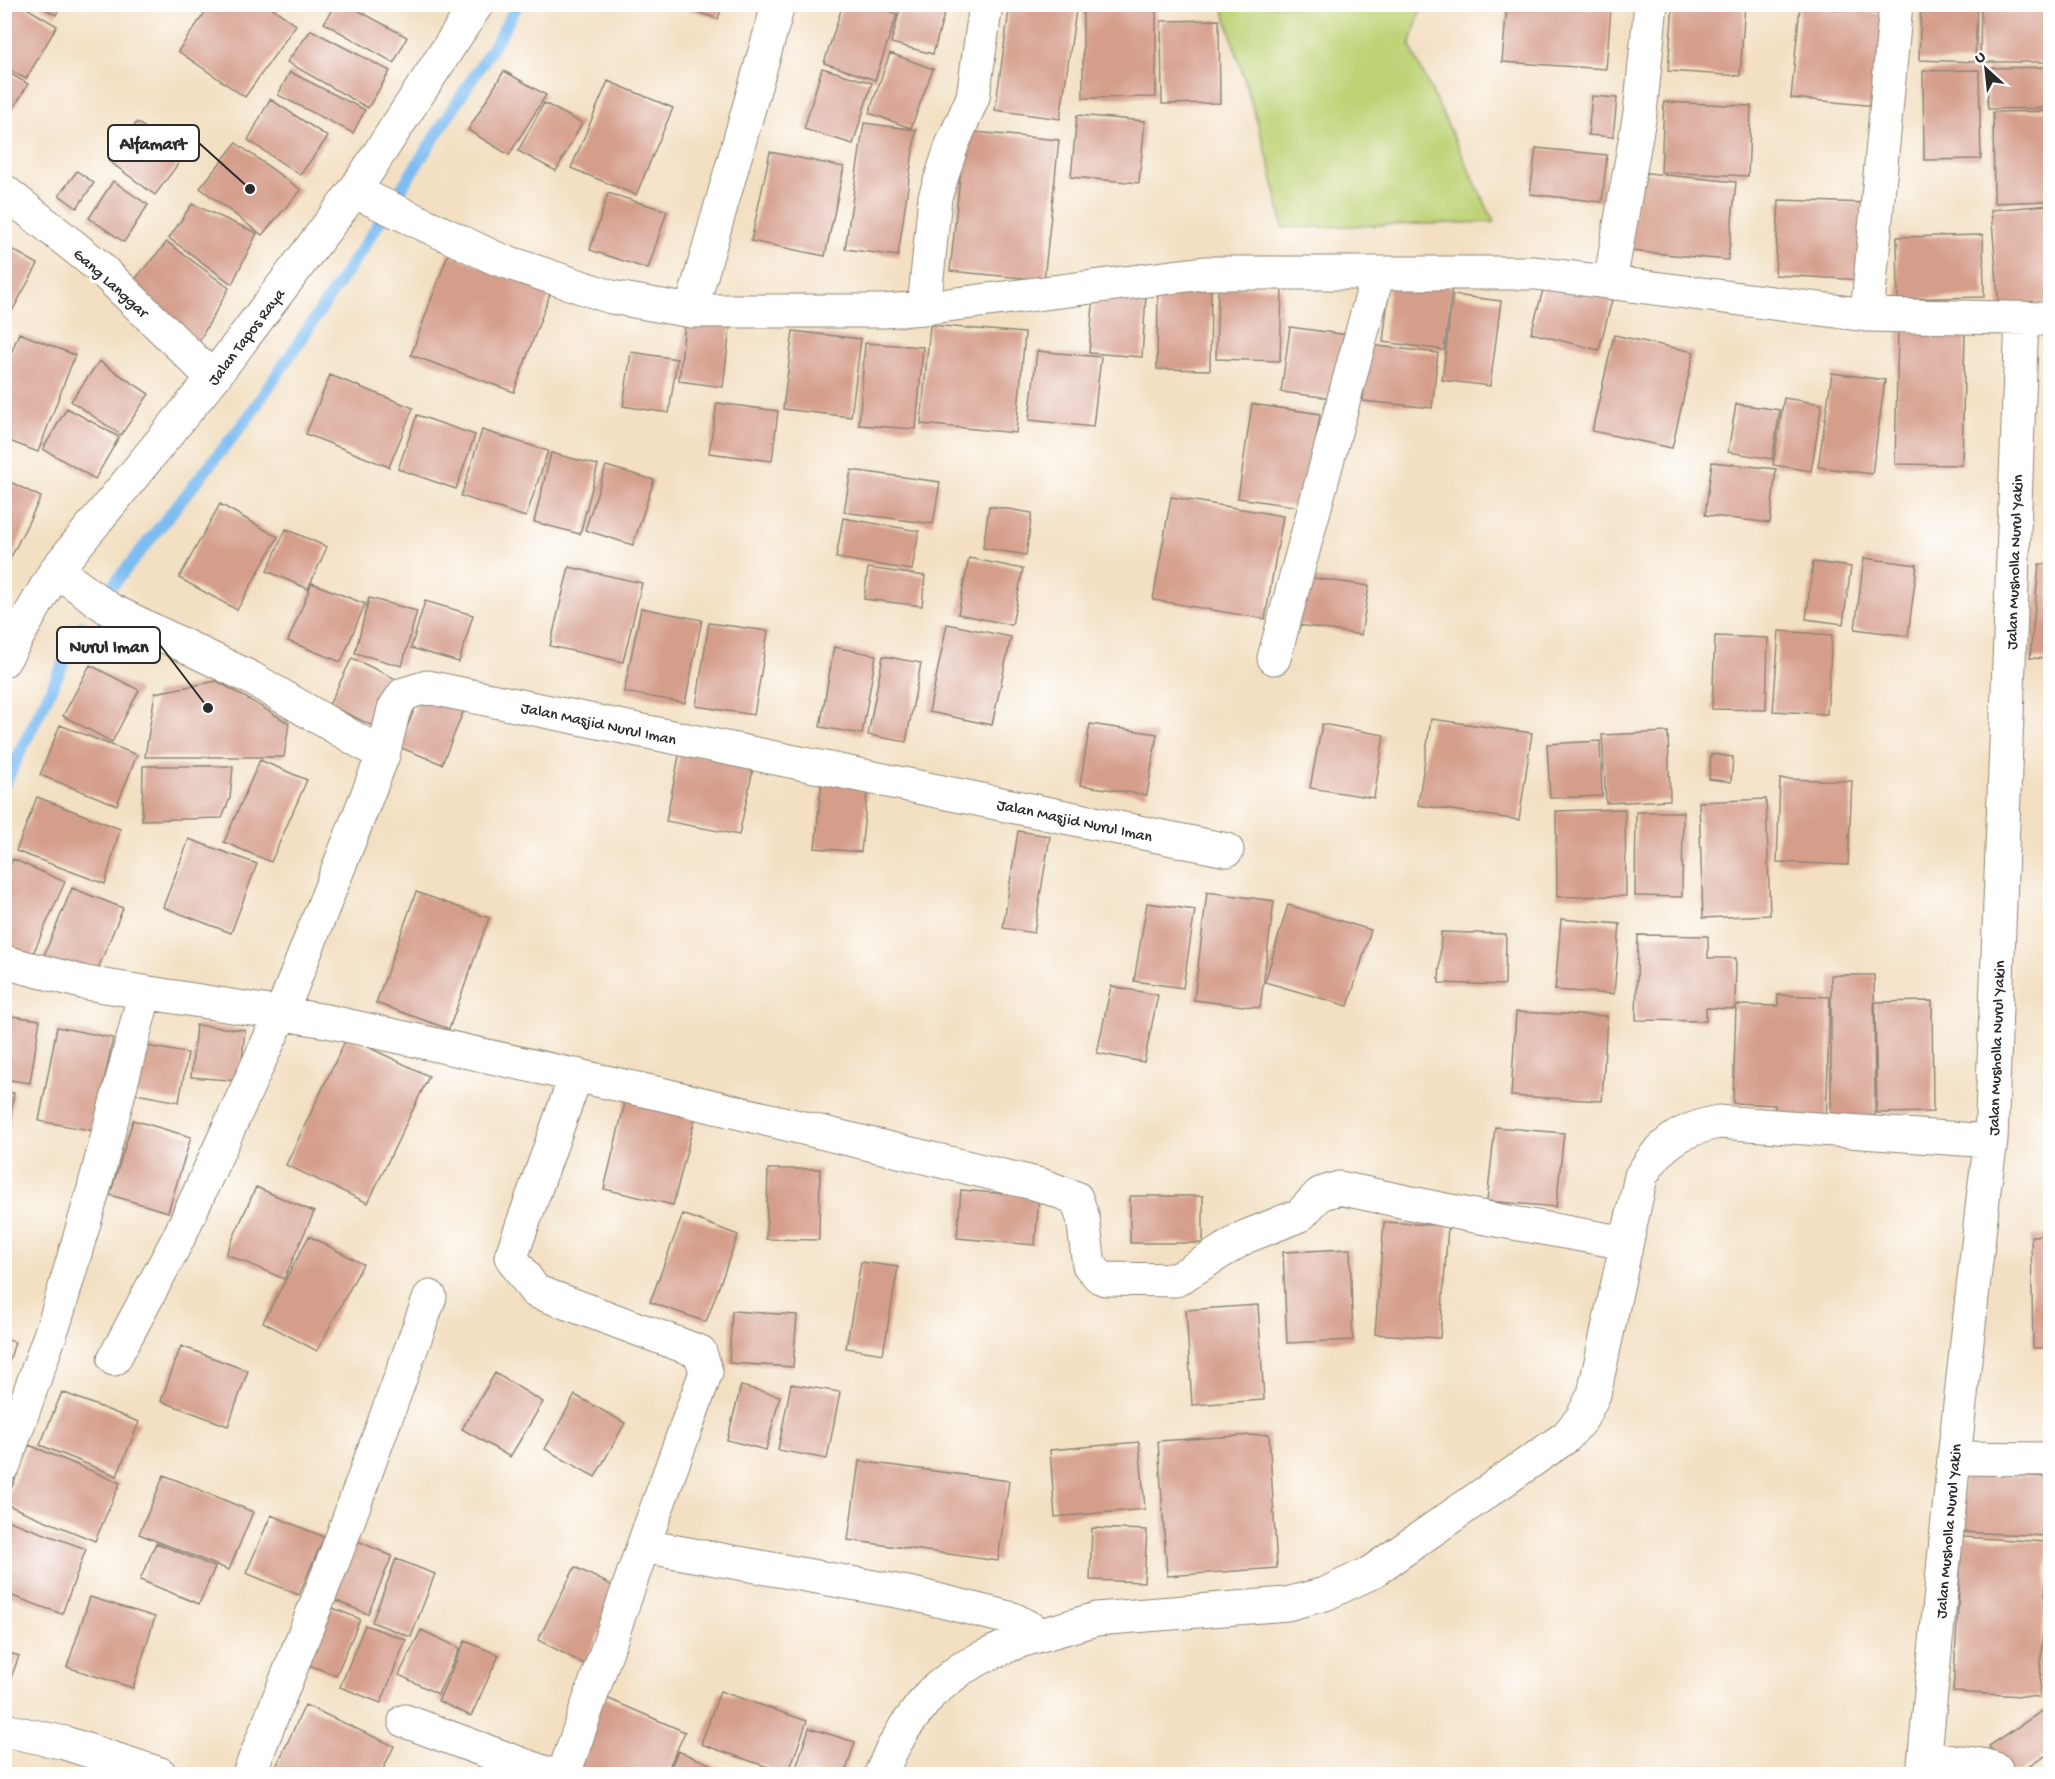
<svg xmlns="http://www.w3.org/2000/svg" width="2055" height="1779" viewBox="0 0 2055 1779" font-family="'Gochi Hand',sans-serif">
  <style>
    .green { fill: #bed376; stroke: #747f50; stroke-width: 1.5 }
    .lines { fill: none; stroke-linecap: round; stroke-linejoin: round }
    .stream { stroke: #7cbcf1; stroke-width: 12 }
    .building { fill: #d59e8b }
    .minor-casing { stroke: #8f8677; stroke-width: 35 }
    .major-casing { stroke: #8f8677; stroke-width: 35 }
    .minor { stroke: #fff; stroke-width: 33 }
    .major { stroke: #fff; stroke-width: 33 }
    .labels { text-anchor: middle; stroke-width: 6; stroke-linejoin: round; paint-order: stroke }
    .street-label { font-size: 16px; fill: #2b2b2b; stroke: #fff }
    .leader { fill: none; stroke: #2b2b2b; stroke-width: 2 }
    .callout-dot { fill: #2b2b2b; stroke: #fff; stroke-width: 2 }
    .callout { fill: #fff; stroke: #2b2b2b; stroke-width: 2 }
    .callout-label { font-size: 18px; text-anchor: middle; font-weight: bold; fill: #2b2b2b }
  </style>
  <rect width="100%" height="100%" fill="#fff"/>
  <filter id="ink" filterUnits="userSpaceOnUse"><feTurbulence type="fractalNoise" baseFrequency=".0167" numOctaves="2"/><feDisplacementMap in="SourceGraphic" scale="12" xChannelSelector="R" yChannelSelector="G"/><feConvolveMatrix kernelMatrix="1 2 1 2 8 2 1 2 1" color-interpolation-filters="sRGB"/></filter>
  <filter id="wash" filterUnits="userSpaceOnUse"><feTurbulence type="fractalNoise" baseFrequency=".008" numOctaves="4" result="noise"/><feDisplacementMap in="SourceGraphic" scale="24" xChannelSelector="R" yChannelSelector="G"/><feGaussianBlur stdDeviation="1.35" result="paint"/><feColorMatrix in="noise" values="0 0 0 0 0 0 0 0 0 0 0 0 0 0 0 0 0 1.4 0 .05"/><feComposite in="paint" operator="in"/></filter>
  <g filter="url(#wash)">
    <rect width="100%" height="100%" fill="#f3e0c3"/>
    <path class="green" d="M1222 5H1422L1410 46 1494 222 1283 228 1270 165Z"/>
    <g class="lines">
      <path class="stream" d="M114 584 247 419 368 240 500 36 518 4
        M4 785 82 626"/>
    </g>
    <g id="blocks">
      <path class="building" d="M7 4H20L57 26 26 79 4 67V10Z
        M36 4H61L56 15Z
        M211 4H267L296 25 245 97 178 51Z
        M335 4H363L359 11 407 37 394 63 324 23Z
        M673 4H723L718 19Z
        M843 4H868L897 14 875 80 824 63Z
        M901 4H947L933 54 891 43Z
        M1010 4H1077L1060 119 995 110Z
        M1083 4H1156V97L1083 98Z
        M1507 4H1562L1611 8 1606 69 1502 62Z
        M1673 4H1745L1740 76 1668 71Z
        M1921 4H1977L1975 62 1919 60Z
        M1981 4H2050V62H1980Z
        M1800 6 1886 14 1877 106 1791 98Z
        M1219 20 1220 103 1162 104 1161 21Z
        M311 30 390 71 368 108 287 62Z
        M890 53 933 69 911 128 869 113Z
        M2050 67V108L1988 109 1987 68Z
        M822 68 872 83 853 144 804 129Z
        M4 70 28 84 11 113 4 110Z
        M1979 70 1981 159 1924 160 1923 71Z
        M504 71 546 95 509 155 468 130Z
        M290 72 365 110 353 133 278 95Z
        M608 81 673 108 636 195 571 168Z
        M1592 96 1617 98 1613 137 1588 135Z
        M270 99 328 137 300 175 248 140Z
        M1664 102 1751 106 1748 176 1661 172Z
        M544 103 582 123 556 171 518 151Z
        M2050 111V201L1994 203 1993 112Z
        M1077 115 1145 121 1139 183 1071 177Z
        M137 122 184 156 155 195 109 161Z
        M864 123 916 130 898 256 845 249Z
        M965 131 1059 140 1044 280 950 271Z
        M236 143 301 190 262 235 200 188Z
        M1536 148 1607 155 1602 202 1530 194Z
        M770 152 844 167 825 256 751 241Z
        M77 171 94 183 77 208 59 195Z
        M1638 172 1736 182 1728 260 1631 251Z
        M113 181 148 205 124 242 89 218Z
        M608 193 667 211 648 269 590 250Z
        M1779 200 1868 203 1864 280 1775 275Z
        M192 204 257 233 232 284 169 238Z
        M2049 205 2050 302 1999 307 1991 210Z
        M1983 235 1984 297 1898 299 1897 237Z
        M167 242 229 288 198 343 129 286Z
        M4 245 38 264 11 313 4 309Z
        M448 254 551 291 514 392 411 355Z
        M1390 280 1452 287 1444 350 1383 342Z
        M1545 283 1612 300 1599 350 1531 333Z
        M1158 287 1211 288 1210 370 1157 369Z
        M1218 287 1282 288 1280 361 1216 359Z
        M1094 292 1146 295 1142 357 1089 353Z
        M1453 295 1501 301 1490 386 1442 380Z
        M686 314 731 319 723 387 679 381Z
        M930 325 1025 333 1016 433 921 424Z
        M1290 327 1348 335 1339 399 1281 392Z
        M1898 330 1965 331 1962 465 1895 464Z
        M793 331 861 339 851 417 783 409Z
        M19 333 75 355 38 452 4 439V371Z
        M1614 335 1694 352 1672 448 1592 431Z
        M865 343 923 347 916 429 859 425Z
        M1368 345 1438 353 1432 408 1363 401Z
        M1037 351 1101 357 1093 427 1029 420Z
        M631 352 677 359 669 413 623 406Z
        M99 361 149 394 121 435 71 401Z
        M1832 373 1885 380 1872 474 1818 467Z
        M330 375 413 408 389 467 306 434Z
        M1784 398 1822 404 1811 471 1773 465Z
        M717 403 778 411 772 461 709 453Z
        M1252 404 1320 414 1306 508 1238 498Z
        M1736 404 1780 410 1772 459 1728 452Z
        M67 408 119 437 95 479 43 449Z
        M417 415 475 435 456 489 398 469Z
        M482 430 548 451 526 517 461 496Z
        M551 453 598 465 580 534 534 522Z
        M1712 462 1776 469 1770 523 1705 515Z
        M606 466 654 480 633 545 585 530Z
        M851 470 940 482 933 524 844 512Z
        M4 479 41 497 9 561 4 558Z
        M1171 497 1283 516 1265 619 1153 600Z
        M220 504 278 537 237 610 179 578Z
        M989 506 1032 513 1026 555 983 548Z
        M843 518 919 531 912 570 836 558Z
        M286 529 327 547 308 589 267 571Z
        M969 558 1023 569 1012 625 958 614Z
        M1864 558 1917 565 1908 636 1855 629Z
        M1813 562 1851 567 1843 624 1806 619Z
        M2039 564 2050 565V659L2030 658Z
        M569 567 642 583 623 662 550 646Z
        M868 568 925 576 922 606 864 599Z
        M1300 576 1369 586 1361 635 1293 624Z
        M312 583 365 604 341 662 288 641Z
        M369 598 417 611 402 666 355 653Z
        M425 601 473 615 459 662 411 648Z
        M641 608 702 620 685 703 624 692Z
        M709 623 768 631 754 715 696 706Z
        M947 624 1011 637 992 725 929 712Z
        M1779 631 1832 635 1827 714 1773 711Z
        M1715 636 1768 638 1766 710 1712 709Z
        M834 647 876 655 862 734 820 727Z
        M883 656 921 663 906 742 868 735Z
        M352 658 398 680 375 727 329 705Z
        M90 665 139 690 112 742 63 716Z
        M217 681 289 723 284 757H145L155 693Z
        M421 693 464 710 442 764 399 747Z
        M1431 719 1532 733 1519 820 1418 805Z
        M1090 724 1157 734 1147 795 1080 785Z
        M1322 724 1384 735 1374 798 1310 788Z
        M60 725 137 755 117 805 40 775Z
        M1668 732 1670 800 1606 803 1602 735Z
        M1600 741 1602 796 1550 798 1547 744Z
        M680 751 754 765 739 835 666 821Z
        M1711 754 1733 757 1731 782 1709 779Z
        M260 760 307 780 271 862 224 842Z
        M143 766H233L230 798 222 818 142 820Z
        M1780 779 1852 781 1848 865 1777 862Z
        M822 780 868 784 861 852 815 848Z
        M37 797 120 829 105 884 16 851Z
        M1766 799 1770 915 1703 918 1699 802Z
        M1625 809 1626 896 1557 897 1556 811Z
        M1636 812H1683L1682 897 1635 896Z
        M1018 831 1050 836 1034 933 1003 928Z
        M189 839 257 864 231 933 163 907Z
        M13 859 65 882 31 958 4 947V878Z
        M72 888 123 908 93 981 42 960Z
        M416 892 489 918 449 1029 376 1003Z
        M1207 892 1274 901 1260 1008 1194 1000Z
        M1147 903 1195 910 1183 988 1134 981Z
        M1288 905 1371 930 1348 1006 1265 982Z
        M1561 919 1620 924 1614 994 1555 990Z
        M1441 932 1506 934 1505 985 1439 983Z
        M1638 935 1708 936V958H1736L1735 1009 1706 1008V1021L1636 1020Z
        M1831 975H1874L1875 1123H1831Z
        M1111 986 1158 995 1144 1062 1097 1053Z
        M1778 995 1830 997 1826 1126 1774 1125 1775 1105 1733 1103 1736 1005 1778 1006Z
        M1932 1001 1933 1112 1877 1113 1875 1002Z
        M1516 1012 1607 1016 1602 1101 1511 1096Z
        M4 1015 40 1020 30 1083 4 1079Z
        M196 1025 245 1030 240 1081 191 1077Z
        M57 1027 113 1038 94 1131 39 1121Z
        M347 1037 429 1076 368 1203 286 1165Z
        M139 1045 188 1053 179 1102 130 1093Z
        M4 1092 14 1093 7 1137H4Z
        M627 1094 697 1111 673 1205 604 1189Z
        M133 1120 191 1137 168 1212 110 1195Z
        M1495 1127 1564 1133 1556 1207 1487 1201Z
        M768 1169H820L819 1240 766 1239Z
        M256 1187 314 1212 284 1279 226 1254Z
        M961 1190 1039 1197 1035 1245 957 1238Z
        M1130 1196H1203V1243H1130Z
        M683 1214 738 1235 706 1322 650 1302Z
        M1384 1222 1448 1226 1440 1338 1375 1334Z
        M2050 1235V1348H2033L2031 1236Z
        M309 1236 363 1264 317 1351 263 1322Z
        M1350 1249 1353 1340 1287 1343 1283 1252Z
        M861 1262 898 1267 883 1354 846 1348Z
        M1258 1305 1264 1400 1192 1405 1186 1310Z
        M732 1311 797 1315 793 1367 729 1363Z
        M4 1339 15 1342 5 1375H4Z
        M181 1346 248 1371 228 1426 161 1401Z
        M495 1373 543 1402 510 1457 462 1429Z
        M791 1384 840 1392 827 1459 778 1450Z
        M741 1386 780 1396 766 1450 727 1440Z
        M62 1392 139 1422 117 1476 40 1445Z
        M575 1395 625 1423 595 1477 545 1449Z
        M1269 1434 1277 1568 1167 1576 1158 1441Z
        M1139 1442 1145 1509 1055 1517 1050 1450Z
        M29 1445 120 1483 95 1541 5 1504Z
        M859 1461 1009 1481 998 1561 848 1540Z
        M1963 1473 2050 1477V1536L1961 1532Z
        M164 1475 253 1512 229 1570 139 1534Z
        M271 1515 324 1537 299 1595 246 1573Z
        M4 1519 86 1549 62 1614 4 1593Z
        M1092 1528 1147 1530 1144 1582 1090 1580Z
        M1962 1537 2048 1542 2039 1697 1953 1692Z
        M351 1538 392 1556 368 1614 327 1597Z
        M156 1543 215 1567 199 1604 140 1580Z
        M396 1559 435 1574 411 1637 372 1622Z
        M575 1567 621 1590 584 1664 538 1640Z
        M90 1597 155 1617 133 1688 67 1667Z
        M323 1604 360 1619 336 1676 300 1661Z
        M365 1625 406 1640 381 1703 340 1687Z
        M421 1630 460 1648 438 1694 399 1675Z
        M465 1641 499 1655 471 1716 438 1701Z
        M4 1651 19 1656 5 1694H4Z
        M720 1691 807 1721 788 1774 701 1744Z
        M602 1696 685 1732 666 1774H577Z
        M305 1705 394 1746 381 1774H293L276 1767Z
        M2048 1707 2050 1710V1753L2017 1774H2007L1989 1746Z
        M809 1728 855 1742 845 1774H794Z
        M678 1751 724 1770 723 1774H668Z"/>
    </g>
  </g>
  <g filter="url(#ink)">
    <use href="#blocks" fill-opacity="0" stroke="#8f8677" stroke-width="1.5"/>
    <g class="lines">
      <g class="minor-casing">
        <path id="minor" d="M355 190 362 195 495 258 611 297 691 311H884L924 308 1204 273H1535L1867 315 2050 319
          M4 191 98 266 213 378
          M1610 282 1640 113 1651 4
          M924 308 935 197 952 145 973 97 986 4
          M691 311 776 13
          M1867 315 1896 4
          M56 570 109 609 251 678 383 755
          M1274 658 1378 273
          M4 962 86 983 327 1021 661 1094 1041 1185 1076 1198 1083 1218 1089 1265 1100 1277 1105 1279 1176 1280 1245 1237 1300 1215 1320 1194 1339 1188 1469 1215 1626 1243
          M576 1075 511 1257 535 1291 700 1352 706 1372 643 1546
          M114 1359 178 1239 281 1014 383 755 394 709 404 694 427 687 1227 850
          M1954 1458 2050 1459
          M4 1465 56 1318 93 1192 145 992
          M405 1721 548 1774
          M4 1730 65 1743 160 1774
          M1925 1757 1982 1765 1996 1769
          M249 1774 336 1554 430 1297
          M564 1774 643 1546 913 1594 1013 1619 1041 1634
          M881 1774 891 1751 905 1727 931 1693 961 1669 983 1657 1017 1642 1096 1619 1287 1604 1325 1594 1370 1573 1566 1437 1582 1418 1594 1394 1641 1176C1661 1143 1680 1130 1718 1122L1991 1141
          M1923 1774 1954 1458 1984 1190 1991 1141 2022 318"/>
      </g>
      <g class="major-casing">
        <path id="major" d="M4 660 56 570 213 378 355 190 477 4"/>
      </g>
      <use href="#minor" class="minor"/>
      <use href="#major" class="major"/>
    </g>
  </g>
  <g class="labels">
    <g class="street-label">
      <text transform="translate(112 282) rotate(42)" y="6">Gang Langgar</text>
      <text transform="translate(245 336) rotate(-53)" y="6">Jalan Tapos Raya</text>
      <text transform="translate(2013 562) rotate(-88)" y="6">Jalan Musholla Nurul Yakin</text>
      <text transform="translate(599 722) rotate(12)" y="6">Jalan Masjid Nurul Iman</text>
      <text transform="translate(1075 819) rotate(12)" y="6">Jalan Masjid Nurul Iman</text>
      <text transform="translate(1995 1048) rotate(-88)" y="6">Jalan Musholla Nurul Yakin</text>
      <text transform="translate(1947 1531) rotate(-85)" y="6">Jalan Musholla Nurul Yakin</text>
    </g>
  </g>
  <path class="leader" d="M250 189L199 143M208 708L160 645"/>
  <g class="callout-dot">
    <circle cx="250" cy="189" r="6"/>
    <circle cx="208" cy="708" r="6"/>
  </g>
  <g class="callout">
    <rect x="108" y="125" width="91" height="36" rx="6"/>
    <rect x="57" y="627" width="103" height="36" rx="6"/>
  </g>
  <g class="callout-label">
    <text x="153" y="149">Alfamart</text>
    <text x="109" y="652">Nurul Iman</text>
  </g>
  <rect width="2055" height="1779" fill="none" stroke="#fff" stroke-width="24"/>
  <g transform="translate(1986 69) rotate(333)" stroke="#ffffff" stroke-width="4.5" paint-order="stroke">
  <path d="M0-4.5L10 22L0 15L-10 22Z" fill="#2b2b2b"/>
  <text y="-9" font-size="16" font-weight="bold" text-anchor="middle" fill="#2b2b2b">U</text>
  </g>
</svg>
